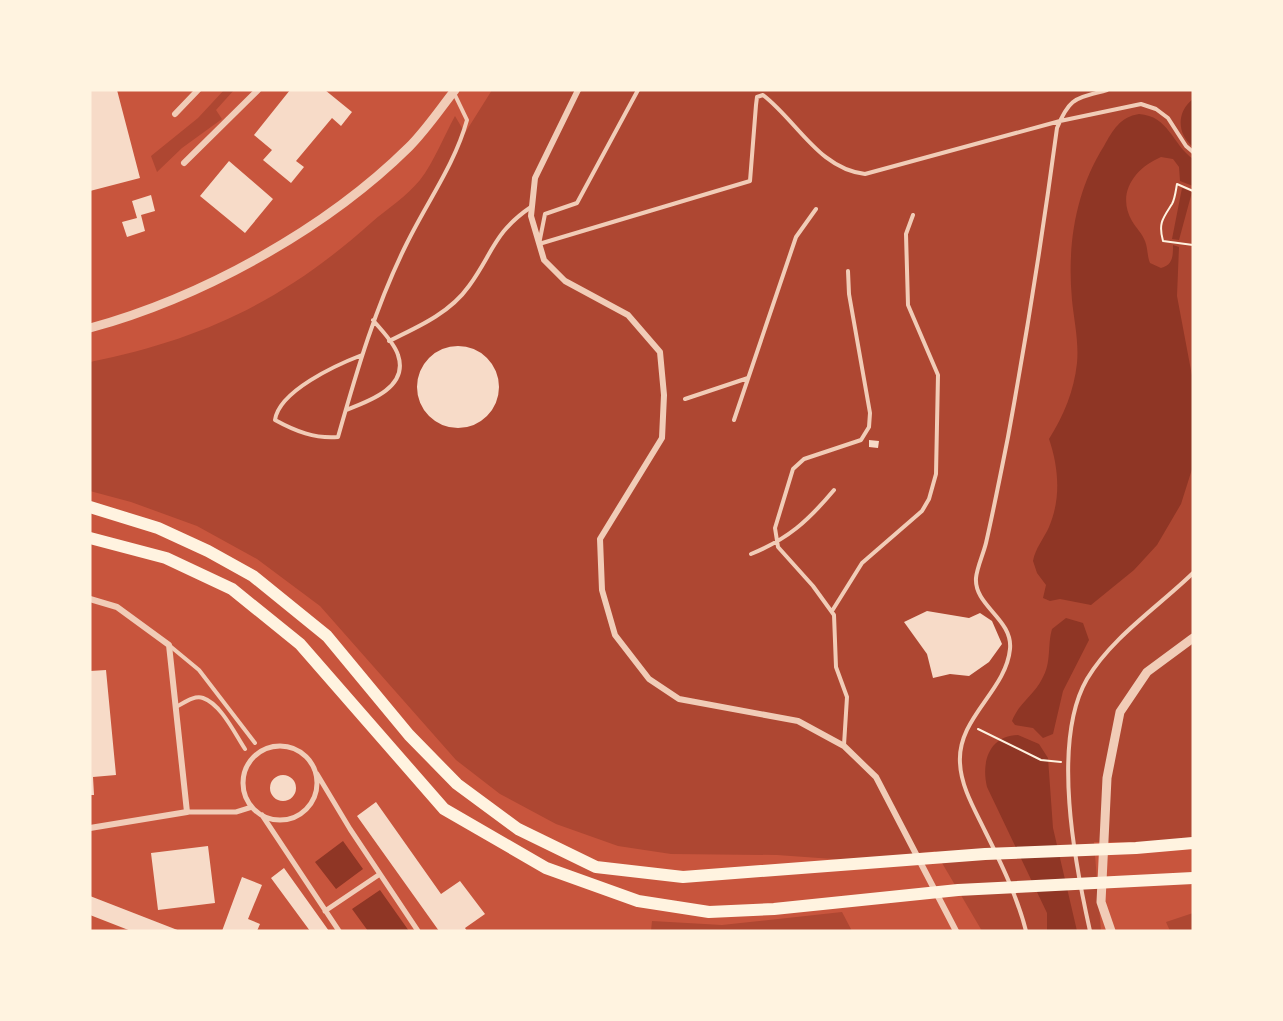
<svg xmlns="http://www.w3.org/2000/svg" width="1283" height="1021" viewBox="0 0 1283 1021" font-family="Signika,sans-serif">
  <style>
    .green { fill: #ae4732 }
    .water { fill: #8f3625 }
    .building { fill: #f7dbc8 }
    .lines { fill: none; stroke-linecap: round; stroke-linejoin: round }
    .path { stroke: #fff3e0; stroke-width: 2 }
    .service { stroke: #f1ccb7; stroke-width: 4 }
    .pedestrian { stroke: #f1ccb7; stroke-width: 5 }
    .minor { stroke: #f1ccb7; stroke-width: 6 }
    .tertiary { stroke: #f1ccb7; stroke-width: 9 }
    .trunk { stroke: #fff3e0; stroke-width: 12 }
  </style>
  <rect width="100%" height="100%" fill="#c8553d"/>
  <path class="green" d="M224 90H234L216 110 222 119 182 148 157 172 151 156 198 118Z
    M492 90H1193V837L1152 842H1094L1101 931H982L935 851 861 861 777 855 671 854 618 846 556 824 500 794 456 760 320 606 257 559 197 526 131 502 90 491V362C204 339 285 300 372 222 387 209 407 196 420 180 434 162 444 136 455 116L465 133Z
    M842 912 852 931H651L652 921 722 925Z
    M1193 913V931H1170L1166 922Z"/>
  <path class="water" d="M1193 99V147C1177 134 1176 112 1193 99Z
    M1139 114C1169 116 1172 144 1193 159V186L1180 181 1179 167 1173 159 1161 157C1135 168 1116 193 1132 221 1136 228 1142 233 1145 241 1148 248 1147 256 1150 263L1161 268C1173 265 1173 256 1173 245L1179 247 1177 296 1193 381V466L1181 504 1157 545 1134 570 1091 605 1060 599 1050 601 1043 598 1046 585 1037 573 1033 561C1035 549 1044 538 1049 527 1061 499 1059 468 1049 439 1064 415 1074 391 1077 363 1079 341 1074 321 1072 300 1067 246 1075 192 1104 146 1113 130 1120 117 1139 114Z
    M1182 188 1192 192 1179 240 1172 239Z
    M1066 618 1083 623 1089 640 1063 691 1053 734 1043 738 1033 728 1015 725 1012 721C1018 704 1034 695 1042 679 1052 662 1047 646 1052 629Z
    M1018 735 1039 744 1048 758 1053 828 1077 931H1047V913L987 787C981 762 989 736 1018 735Z
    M343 841 363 869 336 889 315 862Z
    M380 890 409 931H368L352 909Z"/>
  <path class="building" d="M90 90H117L140 178 90 191Z
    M290 90H325L352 112 341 126 332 118 296 161 304 167 291 183 263 160 272 150 254 135Z
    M229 161 273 199 245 233 200 196Z
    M151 195 155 211 141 215 145 231 127 237 122 222 137 218 132 201Z
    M417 387a41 41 0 1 1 82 0a41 41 0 1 1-82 0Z
    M869 440 879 441 878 448 869 447Z
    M927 611 969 618 980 613 992 621 1002 644 989 662 969 676 950 674 933 678 927 654 904 622Z
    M106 670 116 775 93 777 94 795H90V671Z
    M270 788a13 13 0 1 1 26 0a13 13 0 1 1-26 0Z
    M376 802 441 894 460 881 485 914 465 928 467 931H439L357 816Z
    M208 846 215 903 158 910 151 853Z
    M284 868 329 931H310L271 878Z
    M242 877 262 885 248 919 260 924 257 931H222Z
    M90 896 180 931H131L90 915Z"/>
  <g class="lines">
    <path class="path" d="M1193 191 1177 184C1176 189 1175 199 1172 204 1163 218 1158 223 1163 241L1193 245
      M978 729 1041 760 1061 762"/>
    <path class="service" d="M638 90 577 203 545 214 539 244 750 181 756 105 757 97 763 95C797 121 819 169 865 174L1060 121 1141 104 1156 109 1168 118 1186 146 1193 152
      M389 341C418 327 450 313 469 286 493 253 494 232 531 207
      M362 355C336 365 279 391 275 420 295 431 315 439 338 437 357 370 376 305 407 243 427 202 455 164 467 120L454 93
      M685 399 748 378
      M346 410C370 401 409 387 398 355 394 342 381 330 373 320
      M734 420 796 237 816 209
      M751 554C788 539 808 521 834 490
      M832 611 862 563 922 511 929 499 936 474 938 375 908 305 906 234 913 215
      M170 646 199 670 255 743
      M176 707C184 703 194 695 203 698 221 704 235 734 245 749
      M844 745 847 697 836 667 834 615 813 586 778 547 775 528 793 469 804 459 861 440 869 427 870 413 849 294 848 271
      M1026 931C1017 896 1001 863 985 831 975 810 961 787 960 763 957 718 1006 691 1010 649 1013 619 974 606 976 578 977 567 983 555 986 543 994 508 1001 472 1008 437 1027 334 1043 232 1057 128 1070 97 1075 99 1107 90
      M1090 931C1075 864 1051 741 1087 679 1112 637 1158 607 1193 573"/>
    <path class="pedestrian" d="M243 783a37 37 0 1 1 74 0a37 37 0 1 1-74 0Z
      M317 774 350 829 418 931
      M187 812H236L252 807
      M262 815 339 931
      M325 911 380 874"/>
    <path class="minor" d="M578 90 535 178 531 216 544 260 565 281 628 315 660 352 664 395 662 438 600 539 602 590 615 635 649 679 679 699 798 721 844 746 876 777 956 931
      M175 114 198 90
      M184 163 258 90
      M90 599 117 607 169 645 187 812 90 828"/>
    <path class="tertiary" d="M90 328C203 297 326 229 409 147 426 130 440 109 455 90
      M1111 931 1101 902 1107 778 1120 712 1147 672 1193 638"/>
    <path class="trunk" d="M90 507 158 528 208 551 253 576 327 636 409 735 457 784 518 829 596 867 683 877 985 854 1136 848 1193 843
      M90 538 166 558 232 589 300 644 444 809 546 868 638 901 709 912 774 909 958 890 1193 878"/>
  </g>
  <rect width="1283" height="1021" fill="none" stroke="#fff3e0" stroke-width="183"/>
</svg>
